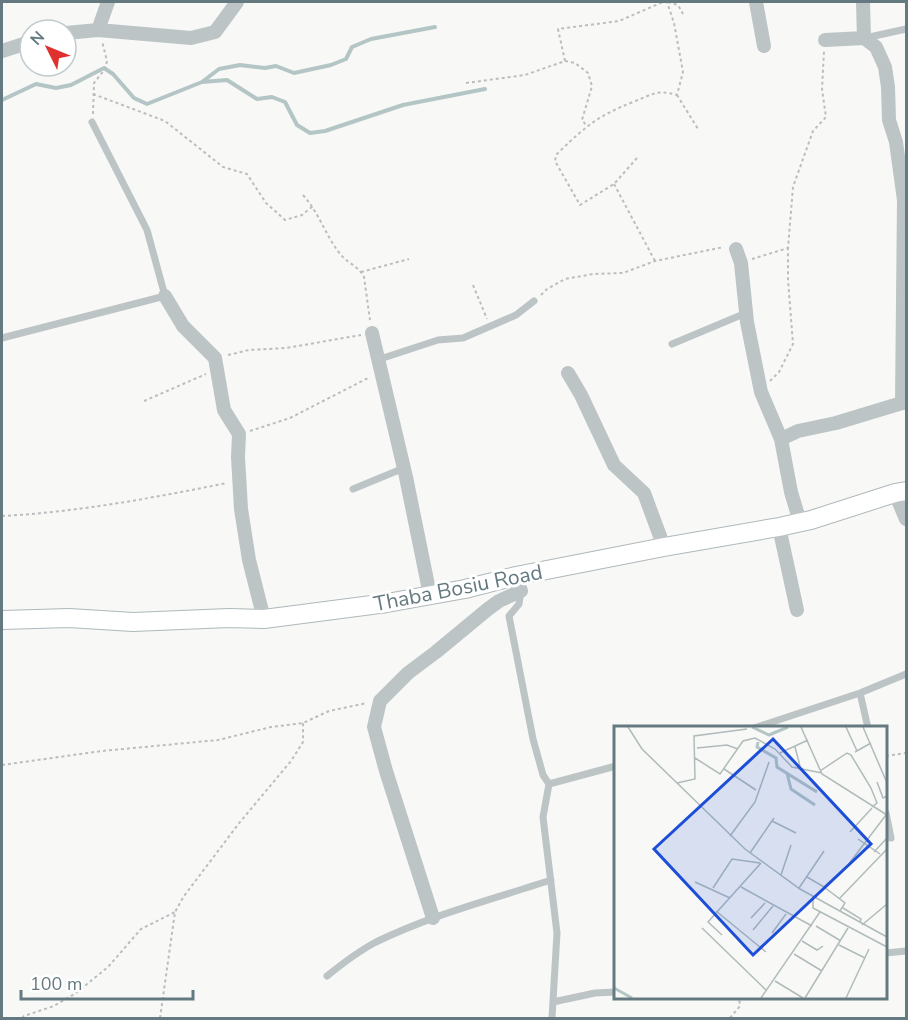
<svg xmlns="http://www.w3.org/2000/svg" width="908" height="1020" viewBox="0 0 908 1020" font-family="'Nunito Sans',sans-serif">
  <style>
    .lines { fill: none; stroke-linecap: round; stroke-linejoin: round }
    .stream { stroke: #b4c5c6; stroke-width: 4 }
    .secondary-casing { stroke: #afb8bb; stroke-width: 20 }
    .path { stroke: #babec0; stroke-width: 2; stroke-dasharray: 3 3; stroke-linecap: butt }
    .lane { stroke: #bdc4c6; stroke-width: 7 }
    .street { stroke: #bdc4c6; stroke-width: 14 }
    .secondary { stroke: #fff; stroke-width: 18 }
    .labels { text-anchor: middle; stroke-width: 6; stroke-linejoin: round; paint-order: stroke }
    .street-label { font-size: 21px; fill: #647a80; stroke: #fff }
    .inset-river { fill: none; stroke: #b4c5c6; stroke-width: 3 }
    .inset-road { fill: none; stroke: #b0bbbc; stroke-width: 1.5 }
    .view { fill: #1d4ed8; fill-opacity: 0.15; stroke: #1d4ed8; stroke-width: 3 }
    .inset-edge { fill: none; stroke: #647a80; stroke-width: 3 }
  </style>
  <rect width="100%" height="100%" fill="#f8f8f6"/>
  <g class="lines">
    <path class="stream" d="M202 82 227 80 257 99 272 97 285 102 297 125 310 133 325 131 403 105 485 89
      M2 100 36 84 56 88 71 85 104 68 113 74 134 98 147 104 202 82 219 69 240 65 265 68 276 66 294 73 331 65 346 59 352 47 371 39 435 27"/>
    <g class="secondary-casing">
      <path id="secondary" d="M2 620 69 618 133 622 229 618 264 619 387 603 465 589 516 576 664 547 779 527 811 520 895 493 906 491"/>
    </g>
    <path class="path" d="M668 2 678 5 683 14
      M565 61 558 29 619 21 663 2
      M466 83 525 75 565 61 575 63 588 73 592 86 582 120 586 125
      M93 94 165 121 223 167 247 174 266 203 285 220 302 215 313 206
      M677 95 698 129
      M93 114 94 83 105 69 107 61 102 41
      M637 158 614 184 580 205 555 161 556 155 560 151C587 125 598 116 633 102 652 95 655 89 677 95L683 72 674 23 667 2
      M614 184 655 261
      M303 195C320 214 326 237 341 255 348 263 359 267 364 277L370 320
      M752 259 788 248 793 187 813 131 826 117 822 89 824 51
      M361 272 409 259
      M473 285 487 319
      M541 295 547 289 565 279 593 274 623 273 655 261 724 247
      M228 355 249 350 286 348 361 335
      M770 381 779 372 793 344 788 280V248
      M144 401 206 374
      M250 431 290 418 370 377
      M2 516C78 512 152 498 227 483
      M886 756 906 753
      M2 765 102 751 218 740 271 727 303 723 329 711 367 703
      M22 1018 24 1016 54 1006 76 993 108 967 141 929 175 912
      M160 1018 175 912 184 896 240 822 291 761 303 742V723
      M730 1018 740 1006 739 998"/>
    <path class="lane" d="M865 38 906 29
      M2 338 165 296 147 230 92 122
      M672 344 746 313
      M377 360 438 340 463 338 516 315 534 301
      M353 489 404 468
      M521 591 519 604 509 616 533 739 543 775 549 784 543 817 557 933 552 1018
      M860 693 868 728
      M754 728 860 693 906 674
      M549 784 616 766
      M886 813 891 838
      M886 953 906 951
      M327 976C343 963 359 951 376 942 431 915 493 899 551 880
      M553 1002 595 993 616 992"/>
    <path class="street" d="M756 2 764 46
      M863 2 864 38 876 47 885 67 888 87 889 120 896 142 904 200 902 403H906
      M98 30 108 2
      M66 33 98 30 191 38 215 32 237 2
      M825 40 864 38
      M2 51 30 42
      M736 249 741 263 747 322 761 392 781 439 791 492 800 522
      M165 296 183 326 215 358 224 410 239 434 238 457 241 509 249 560 264 619
      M372 333 406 477 430 595
      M568 373 581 395 614 465 644 493 664 547
      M781 439 798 431 836 423 902 403
      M895 493 906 519
      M779 527 797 610
      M433 918 386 771 374 727 380 701 408 673 436 652 488 609 499 601 521 591 516 576"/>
    <use href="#secondary" class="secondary"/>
  </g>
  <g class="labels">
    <g class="street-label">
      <text transform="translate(458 588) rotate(-11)" y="7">Thaba Bosiu Road</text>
    </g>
  </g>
  <g transform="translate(614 726)">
    <rect width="273" height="273" fill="#f8f8f6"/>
    <path class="inset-river" d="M138 1 155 9 174 1M144 16 143 21 162 32 163 41 203 66M173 47 177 63 201 79M0 262 18 272"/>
    <path class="inset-road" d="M14 1 28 23 131 123 186 163 273 211M187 1 208 48 273 89M232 1 243 25M249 1 273 57M181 21 186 40M83 22 113 19 124 23M241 26 257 17M166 27 194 14M81 32 106 48 129 15 141 12 161 23 178 41 208 47M110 43 142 64M206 45 233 27 237 29 257 62 263 77 258 81M263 56 269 72 273 70M63 57 81 53 80 10 133 3M158 95 182 107M236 106 258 82M116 110 141 76 155 36M244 113 266 128M260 126 273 112M136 127 160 92M167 149 177 119M193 151 210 161M81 156 116 172M127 161 198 200M99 162 118 133 146 137M185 162 210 125M199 170V182L273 221M225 173 273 123M229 182 247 193 246 197M102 185 152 226M226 185 231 177 210 161 234 139 272 89M137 192 151 177M248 199 273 178M202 200 227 215M88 202 152 264M139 204 159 180M158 207 172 188M108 209 94 196 147 137M188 215 203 224 209 220M225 219 251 232M180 228 208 245M161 255 189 272M147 272 206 186M191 272 234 202M232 272 255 223"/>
    <path class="view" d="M159 13 257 118 139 229 40 123Z"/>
    <rect width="273" height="273" class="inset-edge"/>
  </g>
  <rect width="908" height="1020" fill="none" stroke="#647a80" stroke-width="6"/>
  <g transform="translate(48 48) rotate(313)"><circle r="28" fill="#ffffff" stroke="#c1cacc" stroke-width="1.5"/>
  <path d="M0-4.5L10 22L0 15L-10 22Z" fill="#df322e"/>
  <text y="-9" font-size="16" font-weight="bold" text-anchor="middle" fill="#647a80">N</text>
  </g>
  <path d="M21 990v9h172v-9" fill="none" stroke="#647a80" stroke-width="3"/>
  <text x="30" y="990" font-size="18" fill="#647a80" stroke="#ffffff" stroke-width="4.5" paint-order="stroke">100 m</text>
</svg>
